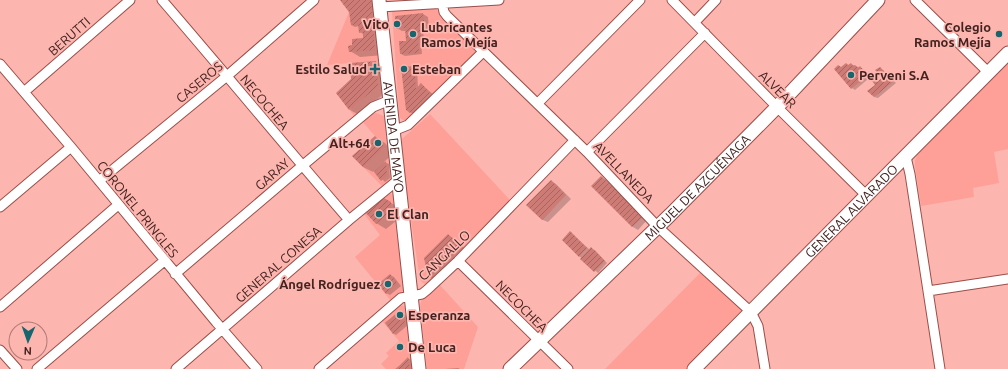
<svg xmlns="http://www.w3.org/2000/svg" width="1008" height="369" font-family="Ubuntu,sans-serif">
<defs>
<pattern id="building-hatch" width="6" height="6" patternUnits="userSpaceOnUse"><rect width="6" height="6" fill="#ce7b75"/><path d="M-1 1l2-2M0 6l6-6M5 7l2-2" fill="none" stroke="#a9645f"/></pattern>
</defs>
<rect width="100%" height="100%" fill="#fcb5af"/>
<!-- built -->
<path fill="#fea098" d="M 340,0 L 374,0 L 383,91 L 380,96 L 355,117 L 336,93 L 351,79 L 350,63 L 327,65 L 349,12 Z
M 434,7 L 476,50 L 476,56 L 410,119 L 405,121 L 400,118 L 399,112 L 392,12 L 395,8 Z
M 1008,62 L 1008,149 L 994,152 L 999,183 L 973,188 L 974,197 L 921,206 L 915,166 L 915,161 L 917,155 Z
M 376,113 L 384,116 L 386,121 L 392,178 L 383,187 L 352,156 L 375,136 L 362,121 L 372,114 Z
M 430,114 L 511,201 L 426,284 L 423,283 L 420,280 L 400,147 L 402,139 Z
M 390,194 L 394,195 L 404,290 L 391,301 L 355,257 L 380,235 L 364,214 L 386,195 Z
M 702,271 L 741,308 L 741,312 L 740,317 L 688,369 L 605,369 Z
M 440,285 L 478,327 L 464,369 L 427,369 L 420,307 L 421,301 Z
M 401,305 L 406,307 L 413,369 L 386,369 L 381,364 L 389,356 L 386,353 L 399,341 L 382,321 Z"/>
<!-- shadow -->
<path fill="#0003" d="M 341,0 L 375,0 L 384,55 L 360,57 L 350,51 L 365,39 L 364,35 L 360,32 L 359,26 L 355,27 L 351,25 L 350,11 Z
M 423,14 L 428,17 L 429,29 L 423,29 L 424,41 L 421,41 L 422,54 L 405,56 L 401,54 L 407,42 L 406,31 L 402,31 L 397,28 Z
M 376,62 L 385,67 L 387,92 L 359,115 L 350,110 Z
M 851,64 L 863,69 L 867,73 L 864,75 L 868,79 L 855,90 L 852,88 L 841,68 Z
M 414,67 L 417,68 L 418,88 L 421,84 L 435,96 L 415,115 L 410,112 Z
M 880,68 L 896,83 L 878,98 L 874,97 L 877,86 L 876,79 L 879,81 L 883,78 Z
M 375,137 L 385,143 L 394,153 L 384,162 L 389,164 L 390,178 L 385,182 L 374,171 L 373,172 L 363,167 Z
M 601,177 L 606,180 L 647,220 L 638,230 L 633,227 L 592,186 Z
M 551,181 L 556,184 L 571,199 L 548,222 L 543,220 L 527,205 Z
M 384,199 L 400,208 L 401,217 L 386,229 L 376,223 Z
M 570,232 L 590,250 L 591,249 L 595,250 L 607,263 L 598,273 L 579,256 Z
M 448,235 L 453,238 L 464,248 L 433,279 L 429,277 L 425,258 Z
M 390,275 L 394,277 L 401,286 L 390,295 L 386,293 Z
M 399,312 L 407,316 L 408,325 L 396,335 L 393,333 Z
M 408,358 L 411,360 L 412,369 L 396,369 Z
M 458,368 L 460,369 L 445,369 Z"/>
<!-- building -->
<path fill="url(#building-hatch)" d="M 340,0 L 371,0 L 375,50 L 349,52 L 348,46 L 352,45 L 352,39 L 363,38 L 363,32 L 359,33 L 358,25 L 351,25 L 349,12 Z
M 423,13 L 425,26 L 420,27 L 421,40 L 418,40 L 419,53 L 400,54 L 399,41 L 406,41 L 405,28 L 396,29 L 395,16 Z
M 376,61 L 378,86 L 349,110 L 336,93 L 351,79 L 350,63 Z
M 846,63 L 848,65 L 851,63 L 853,66 L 855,65 L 858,68 L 860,66 L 864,71 L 862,72 L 866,77 L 851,89 L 834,69 L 838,65 L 841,67 Z
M 414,66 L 416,89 L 421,83 L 430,93 L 410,113 L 406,110 L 401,67 Z
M 880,67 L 894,81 L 874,97 L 867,91 L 875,85 L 872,81 L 876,78 L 878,81 L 882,78 L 875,70 Z
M 375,136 L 385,147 L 363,167 L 352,156 Z
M 386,161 L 387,176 L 381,181 L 374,172 Z
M 601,176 L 643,217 L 632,227 L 591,186 Z
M 551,180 L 566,195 L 542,220 L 526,205 Z
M 384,198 L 391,202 L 391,211 L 376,224 L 366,213 Z
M 570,231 L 587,248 L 579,257 L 562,240 Z
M 448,234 L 459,245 L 428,277 L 424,258 Z
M 591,247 L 605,261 L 594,272 L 580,259 Z
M 390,274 L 398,284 L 386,294 L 378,284 Z
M 399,311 L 404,313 L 405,324 L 393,334 L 385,323 Z
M 408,357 L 410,369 L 395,369 L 399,366 Z"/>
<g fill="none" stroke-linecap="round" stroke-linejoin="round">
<!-- street casing -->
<g stroke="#9b4e49" stroke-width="11">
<path id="street" d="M 162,0 C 225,73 286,147 349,220
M 672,0 L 777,107 L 867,196
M 915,0 L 989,73
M 442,3 L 444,12 L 447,16 L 587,152 L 658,227 L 751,312 L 758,326 L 765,369
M 380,7 L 499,0
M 695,22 L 716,0
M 0,64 L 71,147 L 216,322 L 257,369
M 24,92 L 130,0
M 538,103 L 640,0
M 393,131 L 408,125 L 483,52
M 587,152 L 705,33
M 906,157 L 910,174 L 940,369
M 99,181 L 227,76 L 314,0
M 0,207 L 71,147
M 458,261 L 568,369
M 175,274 L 302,166 L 373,107 L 390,100
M 928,291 L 1008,279
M 0,307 L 118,205
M 0,350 L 17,369
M 37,369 L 164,261
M 176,369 L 349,220 L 398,180
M 319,369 L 401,298 L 422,294 L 427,290 L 458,261 L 575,140"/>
</g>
<!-- secondary casing -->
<g stroke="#9b4e49" stroke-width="15">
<g id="secondary">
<path id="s1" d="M 379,0 L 419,369"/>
<path id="s2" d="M 510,369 L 670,215 L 777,107 L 878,0"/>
<path id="s3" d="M 694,369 L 1008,53"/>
</g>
</g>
<!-- street -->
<use href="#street" stroke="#fff" stroke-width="9"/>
<!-- secondary -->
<use href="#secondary" stroke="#fff" stroke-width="13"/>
</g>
<!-- markers -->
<g fill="#17656d" stroke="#fcb5af" stroke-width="1.5">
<circle cx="397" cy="24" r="4"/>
<circle cx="413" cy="34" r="4"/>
<circle cx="999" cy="34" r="4"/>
<path d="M373 63h4v4h4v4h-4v4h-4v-4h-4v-4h4z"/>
<circle cx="404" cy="69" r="4"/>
<circle cx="851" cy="75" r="4"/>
<circle cx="378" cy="143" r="4"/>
<circle cx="379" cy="214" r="4"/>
<circle cx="388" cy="284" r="4"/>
<circle cx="400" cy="315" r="4"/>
<circle cx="400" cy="347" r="4"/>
</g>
<g text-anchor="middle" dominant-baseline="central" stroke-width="3.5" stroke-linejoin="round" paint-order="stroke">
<!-- poi labels -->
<g font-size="13" font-weight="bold" fill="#43221f" stroke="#fcb5af" text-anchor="start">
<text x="389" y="24" text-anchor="end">Vito</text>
<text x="421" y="27">Lubricantes<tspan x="421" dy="15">Ramos Mejía</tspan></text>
<text x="991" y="27" text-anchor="end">Colegio<tspan x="991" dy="15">Ramos Mejía</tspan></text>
<text x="367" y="69" text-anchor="end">Estilo Salud</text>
<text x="412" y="69">Esteban</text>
<text x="859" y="75">Perveni S.A</text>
<text x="370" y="143" text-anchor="end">Alt+64</text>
<text x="387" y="214">El Clan</text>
<text x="380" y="284" text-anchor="end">Ángel Rodríguez</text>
<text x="408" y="315">Esperanza</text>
<text x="408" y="347">De Luca</text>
</g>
<!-- street labels -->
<g font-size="13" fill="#43221f" stroke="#fcb5af">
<text transform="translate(69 36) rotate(-41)">BERUTTI</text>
<text transform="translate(199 82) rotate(-40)">CASEROS</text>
<text transform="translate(778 89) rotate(45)">ALVEAR</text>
<text transform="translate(265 102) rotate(50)">NECOCHEA</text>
<text stroke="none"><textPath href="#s1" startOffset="138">AVENIDA DE MAYO</textPath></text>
<text transform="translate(624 172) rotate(46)">AVELLANEDA</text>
<text transform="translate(272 174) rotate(-41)">GARAY</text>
<text stroke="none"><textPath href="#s2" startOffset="261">MIGUEL DE AZCUÉNAGA</textPath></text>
<text transform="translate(138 209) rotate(51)">CORONEL PRINGLES</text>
<text stroke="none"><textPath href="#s3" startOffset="223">GENERAL ALVARADO</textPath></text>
<text transform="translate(444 255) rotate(-44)">CANGALLO</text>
<text transform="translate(278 264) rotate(-41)">GENERAL CONESA</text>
<text transform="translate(522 306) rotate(45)">NECOCHEA</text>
</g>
</g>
<!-- north arrow -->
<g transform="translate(28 341) rotate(182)"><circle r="19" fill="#fcb5af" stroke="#b27a75"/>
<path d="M0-3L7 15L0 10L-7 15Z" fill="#17656d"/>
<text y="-6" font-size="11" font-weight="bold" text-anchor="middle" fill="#43221f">N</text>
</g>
</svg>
